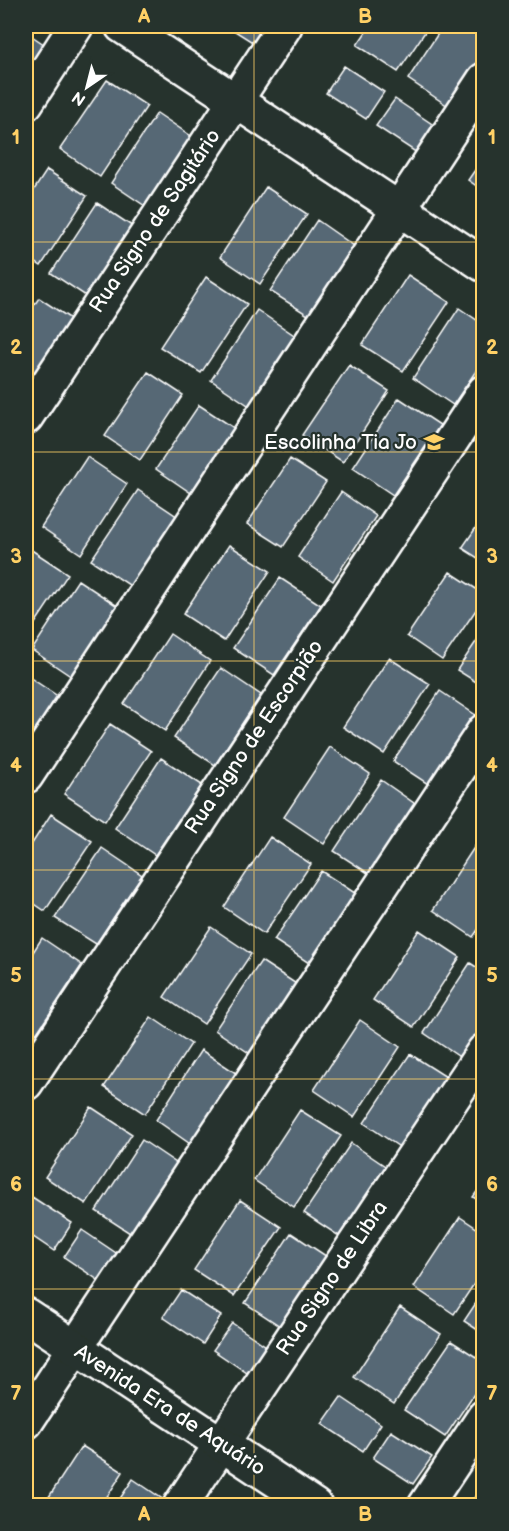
<svg xmlns="http://www.w3.org/2000/svg" width="509" height="1531" font-family="'Balsamiq Sans',sans-serif">
<rect width="100%" height="100%" fill="#26332d"/>
<filter id="ink" filterUnits="userSpaceOnUse"><feTurbulence type="fractalNoise" baseFrequency=".0167" numOctaves="2"/><feDisplacementMap in="SourceGraphic" scale="12" xChannelSelector="R" yChannelSelector="G"/><feConvolveMatrix kernelMatrix="1 2 1 2 8 2 1 2 1" color-interpolation-filters="sRGB"/></filter>
<g filter="url(#ink)">
<!-- building -->
<path fill="#566874" stroke="#fff" stroke-width="1.5" d="M 227,26 L 270,26 L 257,45 Z
M 370,26 L 429,26 L 398,72 L 357,45 Z
M 443,26 L 480,26 L 484,28 L 484,52 L 448,106 L 408,79 Z
M 26,32 L 48,47 L 26,82 Z
M 344,66 L 384,92 L 366,119 L 326,93 Z
M 107,80 L 147,106 L 100,177 L 60,149 Z
M 395,99 L 435,126 L 417,153 L 376,126 Z
M 157,113 L 197,140 L 151,210 L 111,183 Z
M 484,157 L 484,191 L 468,180 Z
M 47,170 L 87,196 L 41,266 L 26,256 L 26,202 Z
M 266,187 L 307,214 L 260,284 L 220,257 Z
M 97,203 L 138,230 L 92,300 L 51,273 Z
M 317,220 L 357,248 L 311,317 L 270,291 Z
M 408,275 L 449,302 L 403,371 L 362,345 Z
M 206,277 L 247,304 L 201,373 L 160,347 Z
M 39,298 L 74,321 L 31,386 L 26,382 L 26,317 Z
M 459,308 L 484,325 L 484,359 L 453,405 L 413,378 Z
M 257,310 L 297,337 L 251,407 L 211,380 Z
M 349,365 L 389,391 L 343,462 L 302,435 Z
M 148,372 L 183,395 L 140,460 L 105,436 Z
M 399,398 L 440,425 L 393,495 L 353,468 Z
M 199,405 L 234,428 L 191,493 L 156,469 Z
M 87,457 L 127,484 L 81,554 L 41,527 Z
M 290,459 L 326,482 L 283,547 L 247,524 Z
M 138,490 L 178,517 L 132,587 L 91,560 Z
M 341,492 L 376,516 L 333,581 L 298,557 Z
M 484,516 L 484,562 L 462,548 Z
M 229,545 L 270,571 L 224,641 L 183,614 Z
M 27,547 L 68,574 L 26,637 L 26,550 Z
M 450,572 L 484,594 L 484,598 L 442,660 L 407,636 Z
M 280,578 L 321,605 L 274,675 L 233,648 Z
M 78,580 L 119,607 L 72,677 L 32,650 Z
M 484,630 L 484,687 L 457,670 Z
M 170,634 L 210,661 L 165,731 L 124,704 Z
M 389,658 L 430,684 L 384,754 L 343,727 Z
M 221,668 L 261,695 L 215,765 L 174,738 Z
M 26,675 L 59,697 L 26,748 Z
M 440,691 L 480,718 L 434,788 L 393,761 Z
M 110,724 L 151,751 L 105,821 L 64,794 Z
M 330,747 L 370,774 L 324,844 L 284,817 Z
M 161,758 L 202,785 L 155,855 L 115,828 Z
M 381,780 L 421,808 L 374,877 L 334,851 Z
M 51,814 L 92,841 L 45,911 L 26,898 L 26,853 Z
M 270,837 L 311,864 L 264,934 L 224,907 Z
M 479,840 L 484,843 L 484,921 L 473,937 L 433,910 Z
M 102,848 L 142,875 L 96,944 L 55,918 Z
M 321,871 L 361,897 L 315,967 L 274,940 Z
M 211,927 L 251,954 L 204,1024 L 164,997 Z
M 419,930 L 460,957 L 414,1027 L 373,1000 Z
M 42,938 L 82,965 L 36,1034 L 26,1027 L 26,963 Z
M 261,961 L 301,987 L 255,1057 L 215,1030 Z
M 470,963 L 484,972 L 484,1031 L 464,1060 L 424,1033 Z
M 151,1017 L 191,1044 L 145,1114 L 104,1087 Z
M 360,1020 L 400,1047 L 354,1117 L 314,1090 Z
M 201,1050 L 242,1077 L 196,1148 L 156,1120 Z
M 410,1054 L 451,1080 L 404,1150 L 364,1123 Z
M 91,1107 L 132,1134 L 86,1204 L 45,1177 Z
M 300,1110 L 341,1136 L 294,1207 L 254,1180 Z
M 142,1140 L 182,1167 L 136,1237 L 96,1211 Z
M 351,1143 L 391,1170 L 345,1240 L 304,1213 Z
M 484,1182 L 484,1204 L 473,1197 Z
M 32,1197 L 72,1223 L 54,1251 L 26,1232 L 26,1206 Z
M 240,1200 L 281,1227 L 234,1296 L 194,1270 Z
M 460,1217 L 484,1233 L 484,1269 L 454,1314 L 414,1287 Z
M 82,1230 L 122,1257 L 104,1284 L 64,1257 Z
M 291,1233 L 332,1260 L 286,1330 L 245,1303 Z
M 181,1290 L 221,1316 L 203,1344 L 163,1317 Z
M 484,1291 L 484,1334 L 464,1321 Z
M 400,1307 L 441,1334 L 394,1404 L 354,1377 Z
M 232,1323 L 272,1350 L 253,1377 L 213,1350 Z
M 451,1341 L 484,1362 L 484,1379 L 445,1437 L 404,1410 Z
M 341,1397 L 381,1424 L 363,1451 L 322,1424 Z
M 391,1431 L 432,1457 L 413,1484 L 373,1458 Z
M 82,1446 L 123,1472 L 101,1506 L 43,1506 Z
M 133,1479 L 173,1506 L 115,1506 Z
M 483,1484 L 484,1506 L 469,1506 Z"/>
<g fill="none" stroke-linecap="round" stroke-linejoin="round">
<!-- minor casing -->
<g stroke="#fff" stroke-width="38">
<path id="minor" d="M 122,26 L 484,265
M 26,103 L 76,26
M 26,417 L 285,26
M 26,776 L 484,80
M 26,1083 L 484,392
M 26,1422 L 484,731
M 180,1506 L 484,1051
M 425,1506 L 484,1417"/>
</g>
<!-- tertiary casing -->
<g stroke="#fff" stroke-width="38">
<path id="tertiary" d="M 26,1315 L 315,1506"/>
</g>
<!-- minor -->
<use href="#minor" stroke="#26332d" stroke-width="33"/>
<!-- tertiary -->
<use href="#tertiary" stroke="#26332d" stroke-width="33"/>
</g>
</g>
<!-- grid -->
<path fill="none" stroke="#ffd166" stroke-width="1.5" stroke-opacity="0.55" d="M 254,26 L 254,1506M 26,242 L 484,242M 26,452 L 484,452M 26,661 L 484,661M 26,870 L 484,870M 26,1079 L 484,1079M 26,1289 L 484,1289"/>
<!-- icons -->
<defs>
<g id="school-bare" transform="scale(1.62)"><path d="M0-5L7-2L0 1L-7-2ZM-4 1L0 2.5L4 1V4Q0 6-4 4Z" fill="#ffd166" stroke="#26332d" stroke-width="2.5" paint-order="stroke"/></g>
</defs>
<g fill-rule="evenodd">
<use href="#school-bare" x="434" y="442"/>
</g>
<g text-anchor="middle" dominant-baseline="central" stroke-width="4.5" stroke-linejoin="round" paint-order="stroke">
<!-- street labels -->
<g font-size="21" fill="#fff" stroke="#26332d">
<text transform="translate(155 221) rotate(-56)">Rua Signo de Sagitário</text>
<text transform="translate(254 737) rotate(-56)">Rua Signo de Escorpião</text>
<text transform="translate(332 1278) rotate(-56)">Rua Signo de Libra</text>
<text transform="translate(170 1410) rotate(33)">Avenida Era de Aquário</text>
</g>
<!-- poi labels -->
<g font-size="21" fill="#fff" stroke="#26332d" text-anchor="end">
<text x="417" y="442">Escolinha Tia Jo</text>
</g>
</g>
<!-- margin -->
<rect width="509" height="1531" fill="none" stroke="#26332d" stroke-width="66"/>
<!-- north arrow -->
<g transform="translate(87 87) rotate(215)" stroke="#26332d" stroke-width="4.5" paint-order="stroke">
<path d="M0-4.5L10 22L0 15L-10 22Z" fill="#ffffff"/>
<text y="-9" font-size="16" font-weight="bold" text-anchor="middle" fill="#ffffff">N</text>
</g>
<rect x="33" y="33" width="443" height="1465" fill="none" stroke="#ffd166" stroke-width="2"/>
<g font-size="20" text-anchor="middle" font-weight="bold" fill="#ffd166">
<text x="144" y="23">A</text>
<text x="365" y="23">B</text>
<text x="16" y="144">1</text>
<text x="492" y="144">1</text>
<text x="16" y="354">2</text>
<text x="492" y="354">2</text>
<text x="16" y="563">3</text>
<text x="492" y="563">3</text>
<text x="16" y="772">4</text>
<text x="492" y="772">4</text>
<text x="16" y="982">5</text>
<text x="492" y="982">5</text>
<text x="16" y="1191">6</text>
<text x="492" y="1191">6</text>
<text x="16" y="1400">7</text>
<text x="492" y="1400">7</text>
<text x="144" y="1521">A</text>
<text x="365" y="1521">B</text>
</g>
</svg>
